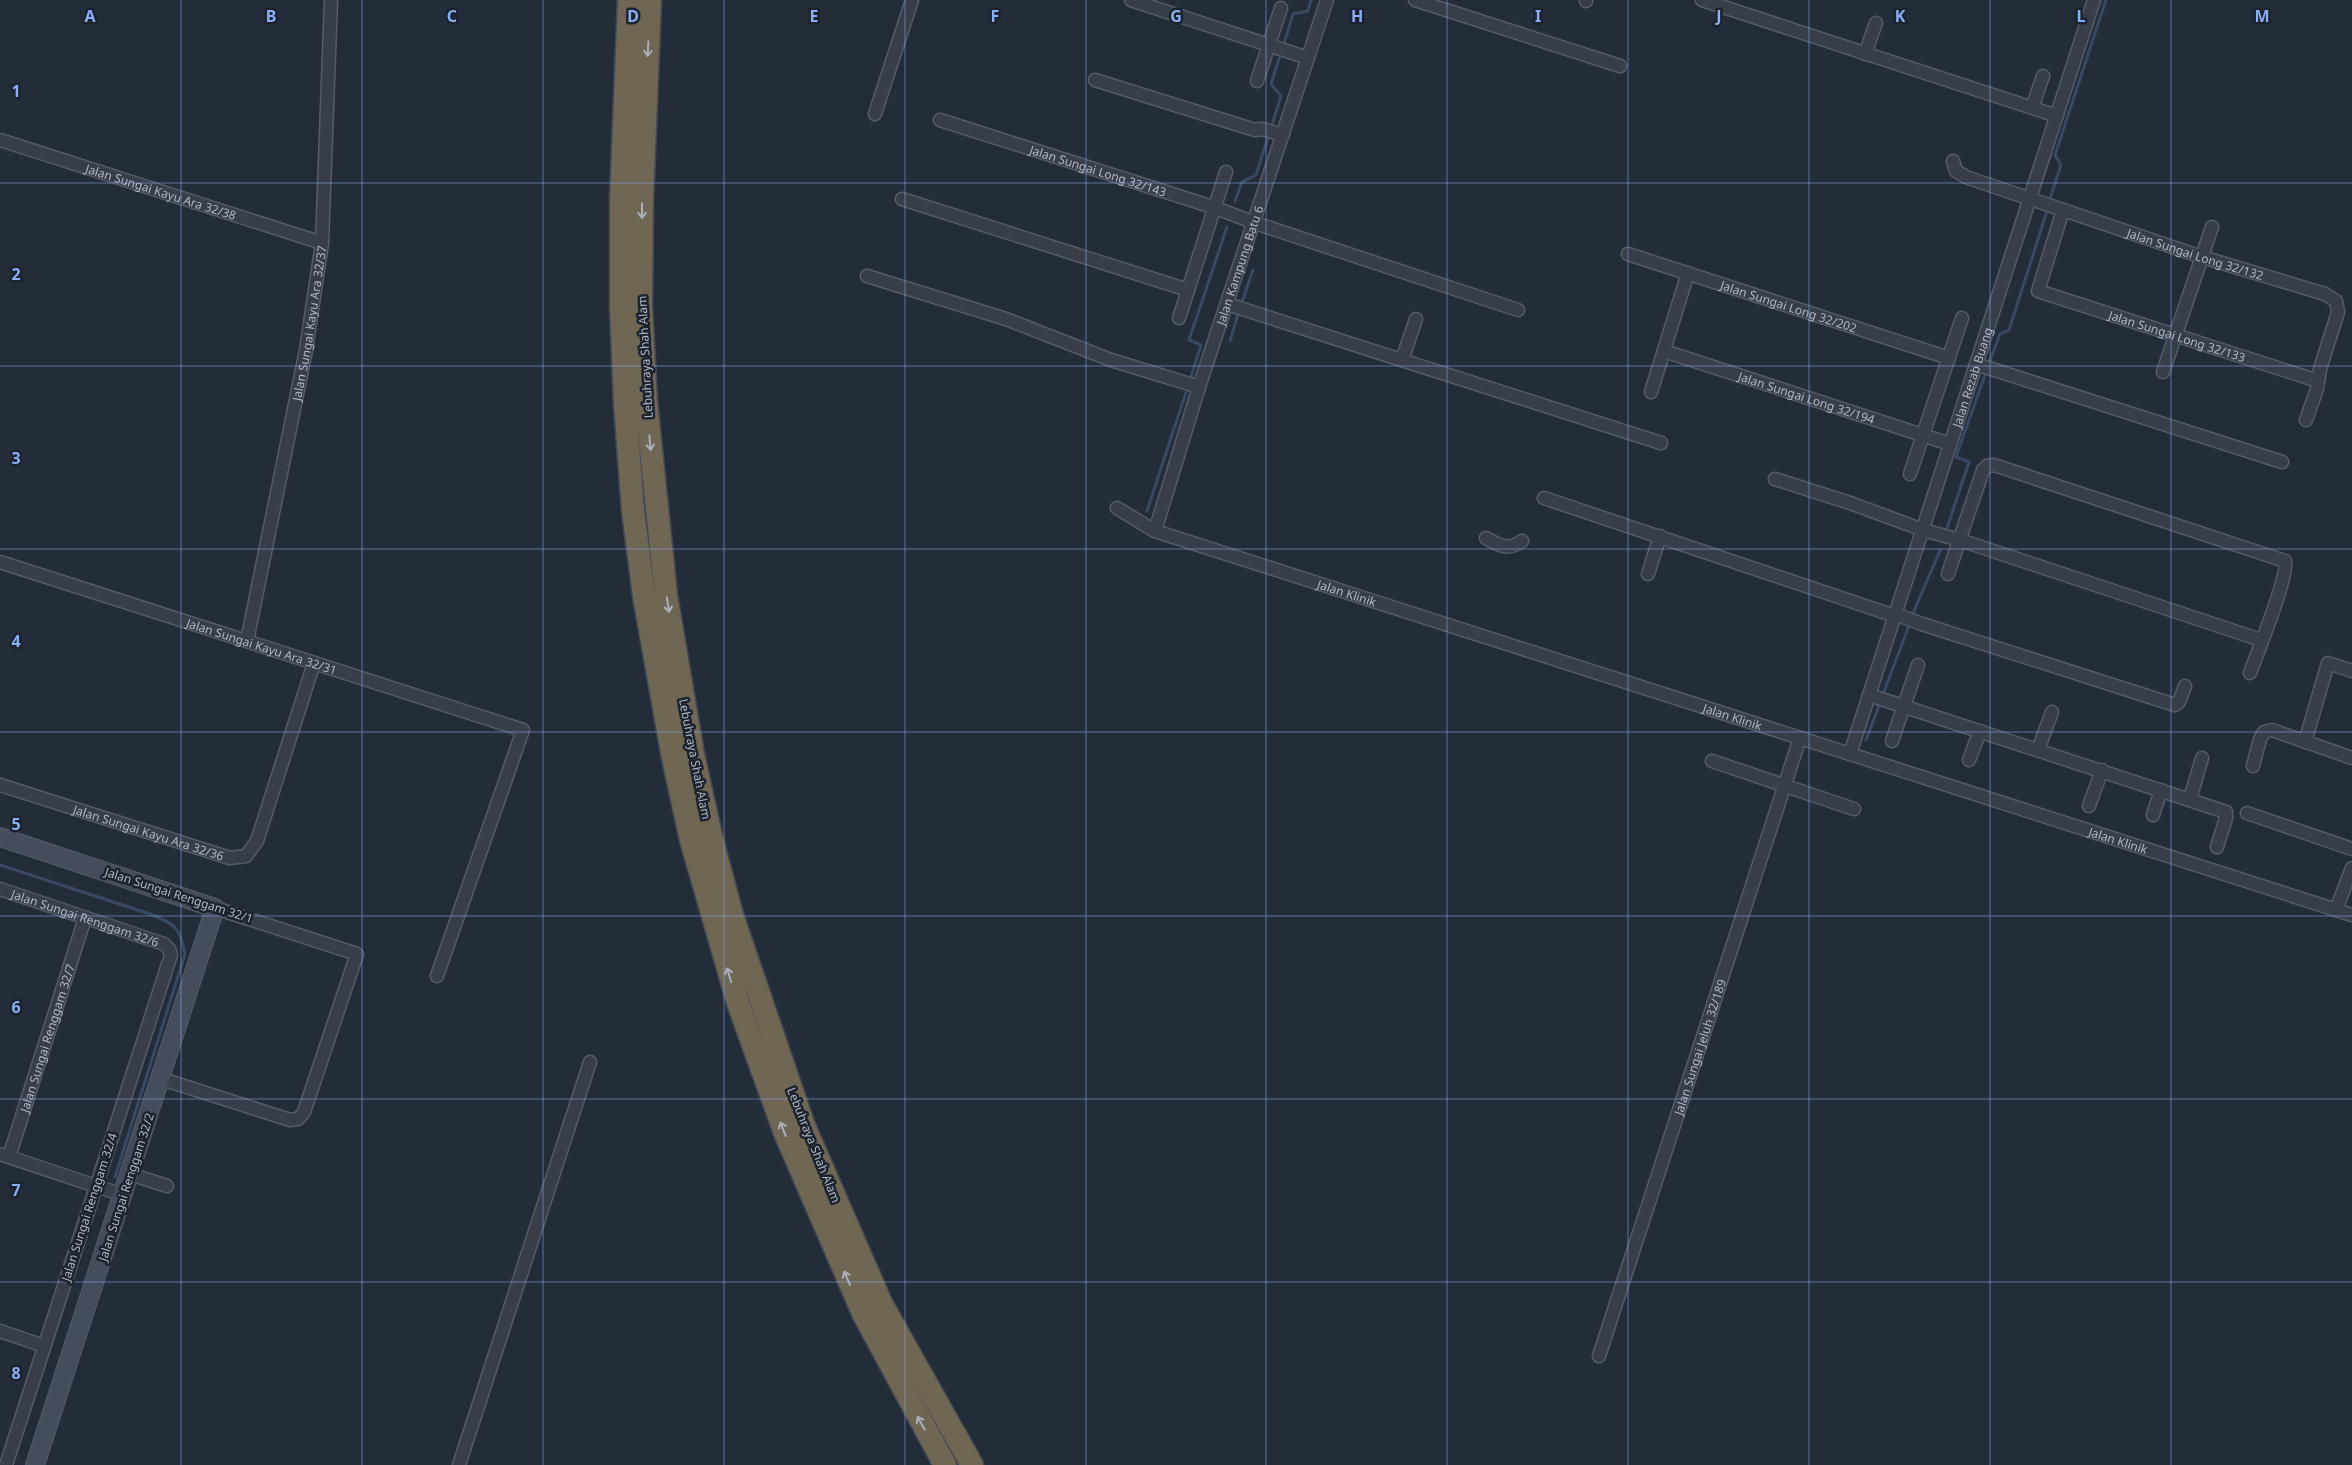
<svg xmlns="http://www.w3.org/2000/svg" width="2352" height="1465" font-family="'Noto Sans',sans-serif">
<rect width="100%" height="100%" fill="#232c39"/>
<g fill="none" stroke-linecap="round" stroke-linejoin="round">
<!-- stream -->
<path stroke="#394962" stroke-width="3" d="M 1283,47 L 1293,14 L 1308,11 L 1311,0
M 1271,128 L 1281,96 L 1271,84 L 1281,53
M 1235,201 L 1242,182 L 1256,175 L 1269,134
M 2049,202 L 2061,165 L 2055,155 L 2106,0
M 1241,305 L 1253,270
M 1230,341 L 1239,311
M 1988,366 L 2000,334 L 2009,330 L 2048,208
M 1190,380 L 1201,345 L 1189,340 L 1227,227
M 1147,511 L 1188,386
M 1947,528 L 1969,462 L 1956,457 L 1986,372
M 1912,617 C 1920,594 1931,574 1940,550
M 1882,697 L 1910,623
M 1866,740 L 1880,703
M 0,865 L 150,914 C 175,924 180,927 185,954 L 115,1177"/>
<!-- street casing -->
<g stroke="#555c68" stroke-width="15">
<g id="street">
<path d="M 1131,0 L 1308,58"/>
<path d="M 1415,0 L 1620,66"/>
<path d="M 1702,0 L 2057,116"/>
<path d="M 1586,1 L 1586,0"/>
<path d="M 1865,54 L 1876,23"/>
<path d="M 1095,80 L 1255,130 L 1262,129 L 1283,135"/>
<path d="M 1257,81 L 1281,8"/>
<path d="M 2032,108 L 2043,76"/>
<path d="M 875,114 L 912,0"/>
<path id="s1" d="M 940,120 L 1216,208 L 1255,223 L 1518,310"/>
<path id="s2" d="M 0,140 L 322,243"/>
<path id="s3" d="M 1953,161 L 1956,171 L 1966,177 L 2202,257 L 2325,294 L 2336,301 L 2338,312 L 2320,369 L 2317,389 L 2306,420"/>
<path d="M 902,199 L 1188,290"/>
<path id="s4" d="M 2063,210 L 2038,291 L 2318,381"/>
<path id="s5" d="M 1628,254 L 1949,358"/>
<path d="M 867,276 L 1006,319 L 1111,360 L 1199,387"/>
<path d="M 1227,304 L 1661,443"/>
<path d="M 1179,318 L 1226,172"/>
<path id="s6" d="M 1664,351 L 1950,444"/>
<path d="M 1402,360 L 1416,319"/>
<path d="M 1976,364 L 2282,462"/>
<path d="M 2163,372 L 2212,227"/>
<path d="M 1651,392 L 1688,273"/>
<path d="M 1910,474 L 1962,318"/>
<path d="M 1775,479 L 1853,504 L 1923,530 L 1960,540 L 2261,640"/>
<path d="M 1544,498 L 1895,616"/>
<path id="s7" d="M 1117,508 L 1155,531 L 2352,915"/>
<path id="s8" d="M 1155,531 L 1199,387 L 1327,0"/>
<path d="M 1486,538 C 1500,546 1508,551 1522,541"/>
<path id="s9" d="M 0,562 L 523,730 L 437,976"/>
<path d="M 1648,574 L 1660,536"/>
<path d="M 1948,574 L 1983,470 L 1987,466 L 1994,465 L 2285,561 C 2289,575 2257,654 2250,673"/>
<path d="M 1895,614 L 1922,624 L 2175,705 L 2179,702 L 2185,686"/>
<path id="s10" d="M 247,641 L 306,350 L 322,243 L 331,0"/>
<path d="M 1869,695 L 2226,812 L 2226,818 L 2217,847"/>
<path d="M 1892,741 L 1918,665"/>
<path d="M 2305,742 L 2328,663 L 2352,671"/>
<path d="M 2038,750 L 2052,712"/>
<path id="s11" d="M 1850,754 L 2094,0"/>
<path d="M 1969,760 L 1980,731"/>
<path d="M 1712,761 L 1854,809"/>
<path d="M 2253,766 L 2260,739 L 2264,732 L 2272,730 L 2352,758"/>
<path id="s12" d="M 0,785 L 230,858 L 246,856 L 257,841 L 314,663"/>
<path d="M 2190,799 L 2202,758"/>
<path d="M 2089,806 L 2102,770"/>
<path d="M 2247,813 L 2352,849"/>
<path d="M 2153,815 L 2161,790"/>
<path id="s13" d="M 0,889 L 164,944 L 169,949 L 171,955 L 6,1465"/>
<path d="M 2336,910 L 2352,868"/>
<path d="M 162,1079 L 290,1120 L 298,1119 L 304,1112 L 357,954 L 215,908"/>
<path d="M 0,1154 L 123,1195"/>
<path id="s14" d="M 9,1157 L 85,918"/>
<path d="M 130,1174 L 167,1186"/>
<path d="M 0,1331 L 44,1346"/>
<path id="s15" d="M 1599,1356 L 1800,738"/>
<path d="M 459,1465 L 590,1062"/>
</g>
</g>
<!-- secondary casing -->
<g stroke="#555c68" stroke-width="20">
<path id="secondary" d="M 0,837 L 215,908 L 35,1465"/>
</g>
<!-- highway casing -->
<g stroke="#424954" stroke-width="25">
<path id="highway" d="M 629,0 L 621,200 L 621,308 L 625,404 L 633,511 L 644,596 L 673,758 L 691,840 L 738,1003 L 785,1133 L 863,1313 L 945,1465
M 650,0 L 642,200 L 641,307 L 646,401 L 666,595 L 693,754 L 711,836 L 732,915 L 804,1126 L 881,1303 L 972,1465"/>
</g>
<!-- street -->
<use href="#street" stroke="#373e4a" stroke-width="12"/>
<!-- secondary -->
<use href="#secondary" stroke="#454d5d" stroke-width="18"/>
<!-- highway -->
<use href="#highway" stroke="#6f6654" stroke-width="22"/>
</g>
<!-- one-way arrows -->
<defs><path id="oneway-shaft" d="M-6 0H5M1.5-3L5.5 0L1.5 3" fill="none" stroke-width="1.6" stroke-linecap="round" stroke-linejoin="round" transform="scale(1.25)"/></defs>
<g stroke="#abb1bb">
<use href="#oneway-shaft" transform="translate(648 49) rotate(93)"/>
<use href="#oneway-shaft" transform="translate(642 211) rotate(90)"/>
<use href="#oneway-shaft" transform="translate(650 443) rotate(85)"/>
<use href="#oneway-shaft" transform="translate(668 605) rotate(81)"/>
<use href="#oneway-shaft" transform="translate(729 975) rotate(-107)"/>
<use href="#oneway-shaft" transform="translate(783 1129) rotate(-111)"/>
<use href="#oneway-shaft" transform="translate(847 1278) rotate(-113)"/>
<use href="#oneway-shaft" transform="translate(921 1423) rotate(-119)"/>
</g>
<!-- grid -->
<path fill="none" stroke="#8aaef3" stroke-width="1" stroke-opacity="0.55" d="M 181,0 L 181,1465M 362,0 L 362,1465M 543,0 L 543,1465M 724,0 L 724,1465M 905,0 L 905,1465M 1086,0 L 1086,1465M 1266,0 L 1266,1465M 1447,0 L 1447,1465M 1628,0 L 1628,1465M 1809,0 L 1809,1465M 1990,0 L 1990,1465M 2171,0 L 2171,1465M 0,183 L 2352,183M 0,366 L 2352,366M 0,549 L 2352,549M 0,732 L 2352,732M 0,916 L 2352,916M 0,1099 L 2352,1099M 0,1282 L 2352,1282"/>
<g text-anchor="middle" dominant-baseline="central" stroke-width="5" stroke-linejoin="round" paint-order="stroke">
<!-- street labels -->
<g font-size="12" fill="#b2b9c6" stroke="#1c232e">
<text stroke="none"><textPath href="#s1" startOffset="166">Jalan Sungai Long 32/143</textPath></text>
<text stroke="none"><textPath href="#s2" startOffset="169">Jalan Sungai Kayu Ara 32/38</textPath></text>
<text stroke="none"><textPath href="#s3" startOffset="264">Jalan Sungai Long 32/132</textPath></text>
<text stroke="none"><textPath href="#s8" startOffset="279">Jalan Kampung Batu 6</textPath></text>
<text stroke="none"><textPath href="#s5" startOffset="169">Jalan Sungai Long 32/202</textPath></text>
<text stroke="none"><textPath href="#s10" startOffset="324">Jalan Sungai Kayu Ara 32/37</textPath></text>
<text stroke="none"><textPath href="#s4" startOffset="231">Jalan Sungai Long 32/133</textPath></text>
<text transform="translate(645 357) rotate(-93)">Lebuhraya Shah Alam</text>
<text stroke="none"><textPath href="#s11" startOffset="396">Jalan Rezab Buang</textPath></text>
<text stroke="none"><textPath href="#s6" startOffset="150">Jalan Sungai Long 32/194</textPath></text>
<text stroke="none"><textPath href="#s7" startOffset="246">Jalan Klinik</textPath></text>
<text stroke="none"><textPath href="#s9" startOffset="275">Jalan Sungai Kayu Ara 32/31</textPath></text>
<text stroke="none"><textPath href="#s7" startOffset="651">Jalan Klinik</textPath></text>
<text transform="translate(695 759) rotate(79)">Lebuhraya Shah Alam</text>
<text stroke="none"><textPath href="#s12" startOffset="156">Jalan Sungai Kayu Ara 32/36</textPath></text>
<text stroke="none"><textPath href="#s7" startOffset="1056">Jalan Klinik</textPath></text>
<text transform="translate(179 895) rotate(18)">Jalan Sungai Renggam 32/1</text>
<text stroke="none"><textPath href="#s13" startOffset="90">Jalan Sungai Renggam 32/6</textPath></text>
<text stroke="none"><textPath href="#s14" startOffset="125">Jalan Sungai Renggam 32/7</textPath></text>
<text stroke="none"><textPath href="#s15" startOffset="325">Jalan Sungai Jeluh 32/189</textPath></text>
<text transform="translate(814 1145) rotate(68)">Lebuhraya Shah Alam</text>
<text transform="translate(126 1187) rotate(-72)">Jalan Sungai Renggam 32/2</text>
<text transform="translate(89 1207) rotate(-72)">Jalan Sungai Renggam 32/4</text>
</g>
</g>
<g font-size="16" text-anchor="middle" font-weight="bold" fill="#8aaef3" stroke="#1c232e" stroke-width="5" stroke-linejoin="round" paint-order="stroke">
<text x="90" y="22">A</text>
<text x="271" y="22">B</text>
<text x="452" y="22">C</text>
<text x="633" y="22">D</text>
<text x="814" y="22">E</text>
<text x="995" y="22">F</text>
<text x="1176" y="22">G</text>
<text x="1357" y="22">H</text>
<text x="1538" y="22">I</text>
<text x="1719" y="22">J</text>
<text x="1900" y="22">K</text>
<text x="2081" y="22">L</text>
<text x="2262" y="22">M</text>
<text x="16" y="97">1</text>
<text x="16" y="280">2</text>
<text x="16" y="464">3</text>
<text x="16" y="647">4</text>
<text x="16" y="830">5</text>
<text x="16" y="1013">6</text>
<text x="16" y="1196">7</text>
<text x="16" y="1379">8</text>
</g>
</svg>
